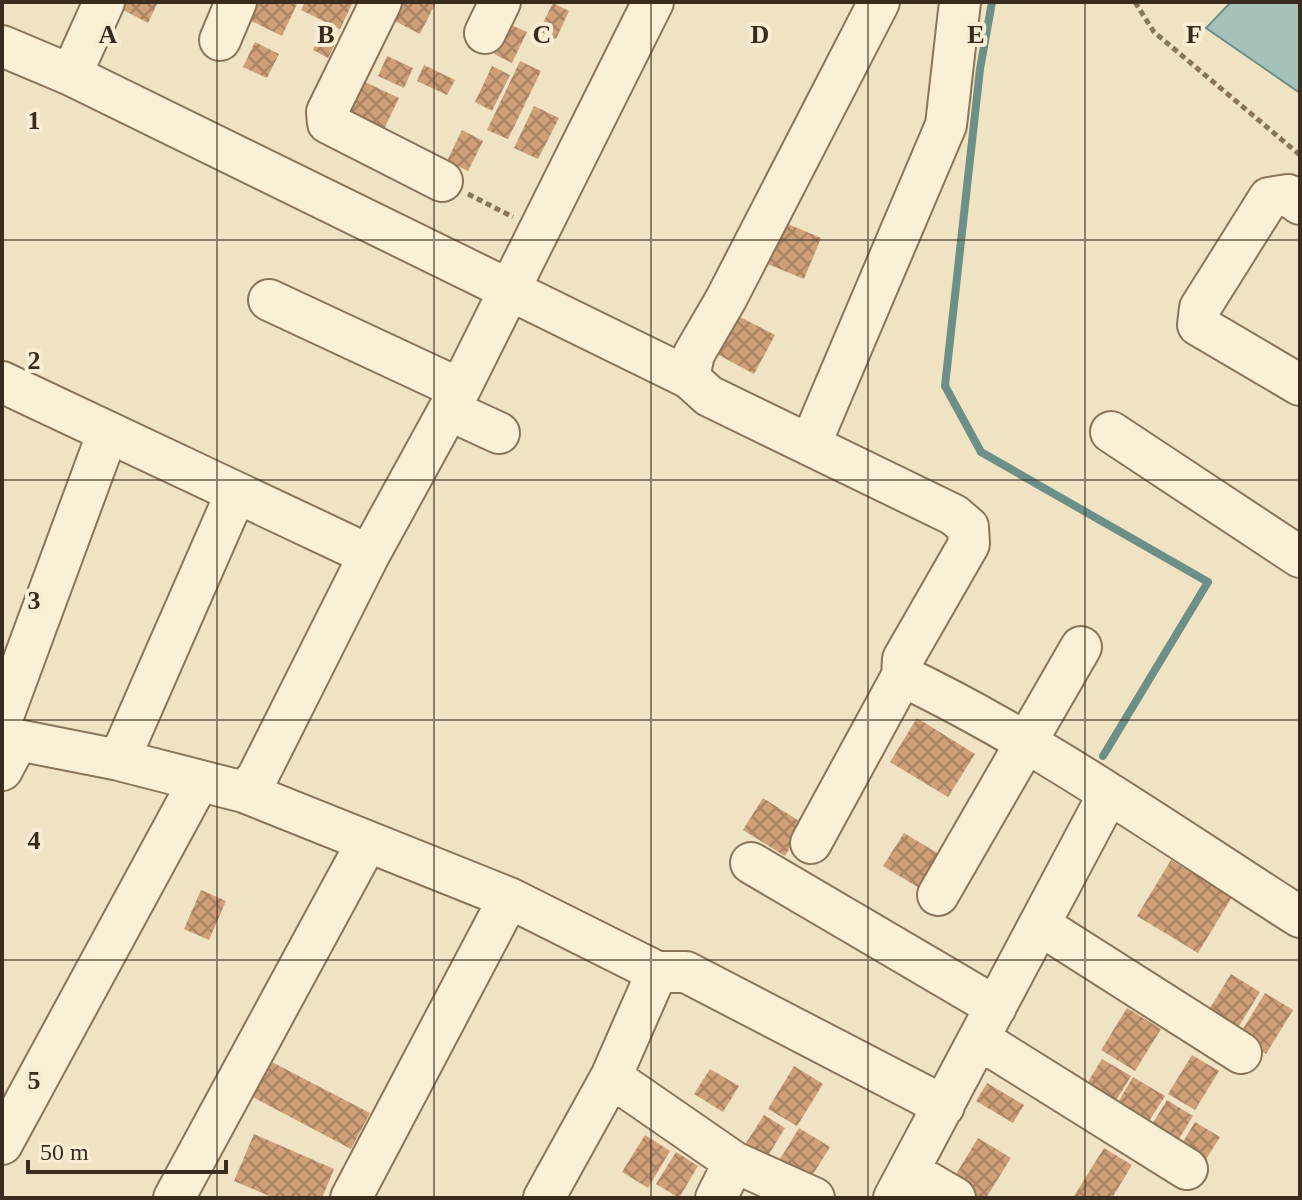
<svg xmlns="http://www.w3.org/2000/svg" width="1302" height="1200" font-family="Georgia,serif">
<defs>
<pattern id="building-cross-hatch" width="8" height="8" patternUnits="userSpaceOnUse" patternTransform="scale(2)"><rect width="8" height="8" fill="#ce9f78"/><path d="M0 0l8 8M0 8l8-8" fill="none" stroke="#a88262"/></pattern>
</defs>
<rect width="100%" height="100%" fill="#efe3c3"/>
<!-- water -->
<path fill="#a5c2ba" stroke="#6c9088" stroke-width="2" d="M 1231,2 L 1300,2 L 1300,93 L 1206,28 Z"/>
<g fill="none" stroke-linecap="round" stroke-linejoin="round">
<!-- stream -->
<path stroke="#6c9088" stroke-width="8" d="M 992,2 L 980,69 L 945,386 L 981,452 L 1208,582 L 1103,756"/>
</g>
<!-- building -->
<path fill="url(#building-cross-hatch)" d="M 108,2 L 158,2 L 148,23 Z
M 245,2 L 298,2 L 282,36 L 239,15 Z
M 305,2 L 353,2 L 340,29 L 301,10 Z
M 394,2 L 435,4 L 420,34 L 387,17 Z
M 553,3 L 569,11 L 556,39 L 539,31 Z
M 509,24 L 527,32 L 512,63 L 494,54 Z
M 322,31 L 337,39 L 328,58 L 313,50 Z
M 255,42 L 279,54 L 267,78 L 243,67 Z
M 387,56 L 413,68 L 404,88 L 378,76 Z
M 520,61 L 541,71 L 508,139 L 487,130 Z
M 424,65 L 455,80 L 447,95 L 417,81 Z
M 492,66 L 510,75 L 492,111 L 475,102 Z
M 365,82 L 399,98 L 384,129 L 350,113 Z
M 534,106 L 559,118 L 538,159 L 514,148 Z
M 462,130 L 483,141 L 468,171 L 447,161 Z
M 776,219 L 821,238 L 804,279 L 758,260 Z
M 734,314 L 775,335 L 754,374 L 713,352 Z
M 917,718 L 975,754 L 948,797 L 890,762 Z
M 763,798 L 804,824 L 785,856 L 743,830 Z
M 904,833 L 944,857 L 924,891 L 883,866 Z
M 1171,860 L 1232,897 L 1198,953 L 1137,916 Z
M 201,890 L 226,901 L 209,940 L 184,929 Z
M 1231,974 L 1260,992 L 1231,1039 L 1202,1021 Z
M 1265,993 L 1293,1010 L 1266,1054 L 1238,1037 Z
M 1127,1008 L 1161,1029 L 1135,1071 L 1101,1050 Z
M 1192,1055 L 1219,1071 L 1195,1110 L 1168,1094 Z
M 1102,1059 L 1131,1076 L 1109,1112 L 1080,1095 Z
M 268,1060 L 370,1113 L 351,1149 L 249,1095 Z
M 794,1066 L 823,1084 L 797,1126 L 768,1109 Z
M 710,1069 L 739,1086 L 723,1112 L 694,1094 Z
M 1133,1077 L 1165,1096 L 1141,1134 L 1110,1116 Z
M 987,1083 L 1024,1105 L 1013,1123 L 976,1101 Z
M 1167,1100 L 1193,1116 L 1171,1152 L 1145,1136 Z
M 764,1115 L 785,1128 L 761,1167 L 739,1154 Z
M 1195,1122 L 1220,1137 L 1198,1172 L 1174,1157 Z
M 799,1128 L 830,1147 L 805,1187 L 774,1169 Z
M 254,1134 L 334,1169 L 322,1198 L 274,1198 L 234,1181 Z
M 645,1135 L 670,1151 L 648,1188 L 622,1172 Z
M 978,1138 L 1011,1158 L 986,1198 L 973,1198 L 950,1184 Z
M 1104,1148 L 1132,1165 L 1112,1198 L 1077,1198 L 1074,1196 Z
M 676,1152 L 698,1166 L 679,1198 L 656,1184 Z"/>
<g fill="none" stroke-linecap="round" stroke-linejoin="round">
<!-- minor casing -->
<g stroke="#8a7559" stroke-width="44">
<path id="minor" d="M 381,2 L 327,112 L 328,123 L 442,181
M 879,2 L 726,299 L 694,354 L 689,378 L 709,396 L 954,515 L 968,527 L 969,544 L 903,659 L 902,676 C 1037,740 1173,836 1300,917
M 485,33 L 500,2
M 220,40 L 236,2
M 2,46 L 71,75 L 689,378
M 71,75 L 104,2
M 1300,204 L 1288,195 L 1269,198 L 1200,308 L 1198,325 L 1300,385
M 269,300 L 460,389
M 2,382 L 369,555
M 449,410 L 499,433
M 1111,432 L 1300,557
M 810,445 L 946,125 L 960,2
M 2,719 L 108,432
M 119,760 L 236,493
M 2,770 L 18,740 L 119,760 L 244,792 L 257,778 L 369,555 L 460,389 L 653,2
M 244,792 L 509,898 L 657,972 L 611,1077 L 734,1162 L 814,1198
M 811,843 L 902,676
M 751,863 L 996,1007
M 938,895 L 1081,647
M 1040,925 L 1241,1053
M 657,972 L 686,972 L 944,1106
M 979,1039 L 1187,1169
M 2,1144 L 199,781
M 909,1171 L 955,1198
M 174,1198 L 366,844
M 351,1198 L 509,898
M 544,1198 L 611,1077
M 716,1198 L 734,1162
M 894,1198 L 1108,795"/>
</g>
<!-- path -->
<path stroke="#8a7559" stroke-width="5" stroke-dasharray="6 4" stroke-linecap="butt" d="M 1135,2 L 1154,32 L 1300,155
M 468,194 L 513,217"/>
<!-- minor -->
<use href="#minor" stroke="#faf0d6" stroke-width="40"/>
</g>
<!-- grid -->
<path fill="none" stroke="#392c1e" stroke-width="2" stroke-opacity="0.55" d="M 217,2 L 217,1198M 434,2 L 434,1198M 651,2 L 651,1198M 868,2 L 868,1198M 1085,2 L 1085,1198M 2,240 L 1300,240M 2,480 L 1300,480M 2,720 L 1300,720M 2,960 L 1300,960"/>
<g font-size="26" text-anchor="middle" font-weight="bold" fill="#392c1e" stroke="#f6edd2" stroke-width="8" stroke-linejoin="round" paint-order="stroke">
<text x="108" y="43">A</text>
<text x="326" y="43">B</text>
<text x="542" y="43">C</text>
<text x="760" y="43">D</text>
<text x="976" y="43">E</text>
<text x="1194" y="43">F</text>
<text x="34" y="129">1</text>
<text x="34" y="369">2</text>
<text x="34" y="609">3</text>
<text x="34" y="849">4</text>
<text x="34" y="1089">5</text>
</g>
<!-- border -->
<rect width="1302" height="1200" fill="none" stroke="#392c1e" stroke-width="8"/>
<!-- scale -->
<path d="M28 1160v12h198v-12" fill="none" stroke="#392c1e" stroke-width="4"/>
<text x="40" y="1160" font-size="24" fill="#392c1e" stroke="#f6edd2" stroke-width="6" paint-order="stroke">50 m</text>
</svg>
